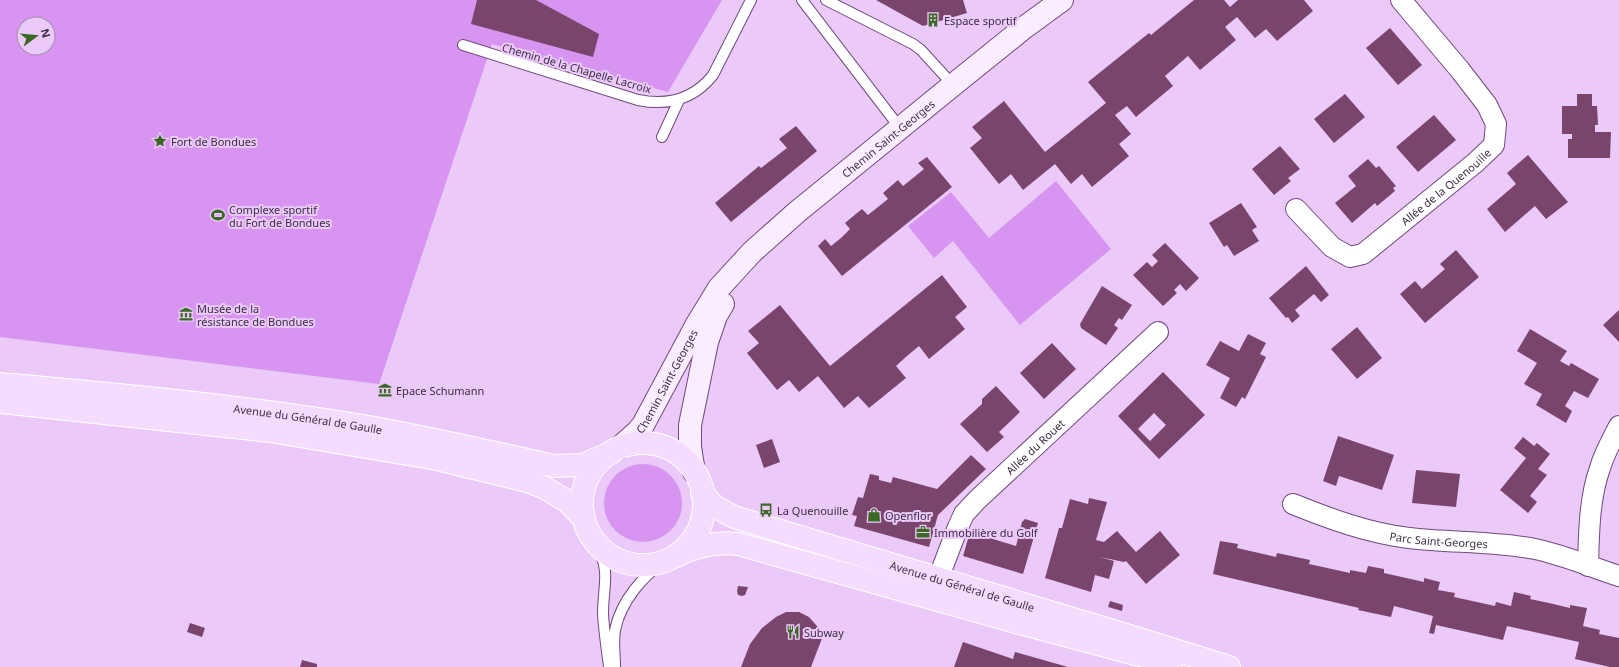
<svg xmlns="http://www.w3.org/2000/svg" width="1619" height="667" font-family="'Noto Sans',sans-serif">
<rect width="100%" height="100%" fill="#ebc9f8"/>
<!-- grass -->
<path fill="#d794f0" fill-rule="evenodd" d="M 0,0 L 722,0 L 668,92 L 492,44 L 379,384 L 0,337 ZM 24,24 L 48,24 L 48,48 L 24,48 Z
M 1056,181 L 1111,249 L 1020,325 L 953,241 L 934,258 L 908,226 L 951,192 L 989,238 Z
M604 503a39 39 0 1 1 78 0a39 39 0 1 1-78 0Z"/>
<!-- building -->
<path fill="#7a456d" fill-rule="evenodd" d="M 477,0 L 536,0 L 599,34 L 593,57 L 471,24 Z
M 876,0 L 963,0 L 967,13 L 923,26 Z
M 1194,0 L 1224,0 L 1230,7 L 1238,0 L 1304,0 L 1313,11 L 1277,41 L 1266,29 L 1255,38 L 1237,17 L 1225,27 L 1236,40 L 1200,70 L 1188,56 L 1165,76 L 1173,86 L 1136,117 L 1127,106 L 1115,115 L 1131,134 L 1119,144 L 1129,156 L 1092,187 L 1082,174 L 1071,184 L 1055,164 L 1023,190 L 1011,174 L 999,184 L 970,148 L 982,138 L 972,127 L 1004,101 L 1045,152 L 1106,103 L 1088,82 L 1149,33 L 1151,35 Z
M 1390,28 L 1422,65 L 1398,85 L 1366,48 Z
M 1345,94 L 1365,117 L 1334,143 L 1314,119 Z
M 1577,94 L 1592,94 L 1592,106 L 1597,106 L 1598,125 L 1595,125 L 1595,132 L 1611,132 L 1610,158 L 1568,158 L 1568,139 L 1572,139 L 1572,134 L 1562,134 L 1562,106 L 1577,106 Z
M 1434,115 L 1456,140 L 1418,172 L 1396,147 Z
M 796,126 L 817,151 L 731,222 L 715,203 L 759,166 L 761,168 L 787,148 L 779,139 Z
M 1280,146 L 1300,169 L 1288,178 L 1291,181 L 1274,195 L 1252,169 Z
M 1528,155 L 1568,202 L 1546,219 L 1535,206 L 1505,232 L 1487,209 L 1516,184 L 1507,173 Z
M 927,157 L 952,187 L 842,276 L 818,246 L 825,239 L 831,246 L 841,238 L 850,229 L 845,223 L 862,209 L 868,215 L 888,199 L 883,193 L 898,180 L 903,186 L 913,178 L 924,169 L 918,163 Z
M 1368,159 L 1376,168 L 1379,166 L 1396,186 L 1393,188 L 1395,191 L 1377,206 L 1375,203 L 1352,223 L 1335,203 L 1356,186 L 1348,176 Z
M 1241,203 L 1257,227 L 1252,230 L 1259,241 L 1234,256 L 1227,245 L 1224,247 L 1209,223 Z
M 1165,243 L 1199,278 L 1186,291 L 1180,284 L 1174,290 L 1177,293 L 1163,306 L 1133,275 L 1147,262 L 1152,267 L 1158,261 L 1152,255 Z
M 1456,250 L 1479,277 L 1425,323 L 1400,294 L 1415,281 L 1422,289 L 1445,269 L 1440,264 Z
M 1306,266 L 1329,295 L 1321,302 L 1314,294 L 1295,310 L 1300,316 L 1292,323 L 1288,317 L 1286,318 L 1269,298 Z
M 942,275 L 967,307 L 955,317 L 965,329 L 929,359 L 919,346 L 907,356 L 896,366 L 906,378 L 869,408 L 858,396 L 844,408 L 818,376 L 799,392 L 789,380 L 777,390 L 747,353 L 759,343 L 748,331 L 780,305 L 830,366 Z
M 1102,286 L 1132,305 L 1122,320 L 1119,318 L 1114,325 L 1118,328 L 1106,345 L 1081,328 L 1080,324 Z
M 1619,310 L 1619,342 L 1603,325 Z
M 1357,327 L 1382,358 L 1357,379 L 1331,349 Z
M 1530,329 L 1567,351 L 1560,361 L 1569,366 L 1571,363 L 1599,379 L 1588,398 L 1574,391 L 1565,406 L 1572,411 L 1566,423 L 1536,405 L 1542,394 L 1524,384 L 1537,363 L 1517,351 Z
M 1248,334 L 1266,343 L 1260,354 L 1266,357 L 1245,399 L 1242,397 L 1236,407 L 1220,398 L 1230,378 L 1206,365 L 1220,341 L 1239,351 Z
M 1052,343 L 1076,369 L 1044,399 L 1020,373 Z
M 1163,372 L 1205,415 L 1159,459 L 1118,416 ZM 1154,413 L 1166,425 L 1150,441 L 1138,429 Z
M 996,386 L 1020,412 L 999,432 L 1004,437 L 987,452 L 960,424 L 982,404 L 982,399 Z
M 1338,436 L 1394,455 L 1382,490 L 1339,476 L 1336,486 L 1323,481 Z
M 1523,437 L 1534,446 L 1537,443 L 1550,454 L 1538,469 L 1547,475 L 1530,496 L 1537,502 L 1528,513 L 1500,490 L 1526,458 L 1514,448 Z
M 772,439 L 780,462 L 764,468 L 756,445 Z
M 971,455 L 986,469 L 938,515 L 929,547 L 854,526 L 857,516 L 852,515 L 858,497 L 863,498 L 870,474 L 879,476 L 879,480 L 891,483 L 893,477 L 937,489 Z
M 1416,470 L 1460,474 L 1456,507 L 1412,503 Z
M 1089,498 L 1107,502 L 1096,540 L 1104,542 L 1117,531 L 1136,552 L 1160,531 L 1180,555 L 1146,584 L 1126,561 L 1124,562 L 1100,557 L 1114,561 L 1109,579 L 1095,575 L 1091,592 L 1045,578 L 1059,528 L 1062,528 L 1070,499 L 1088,504 Z
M 1025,519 L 1038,523 L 1023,574 L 963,556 L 970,532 L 1016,546 L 1022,522 Z
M 1220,541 L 1238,544 L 1237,548 L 1276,557 L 1277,553 L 1310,560 L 1309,564 L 1350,573 L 1350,570 L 1366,573 L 1368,566 L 1384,569 L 1384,573 L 1424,582 L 1424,578 L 1440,582 L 1438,590 L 1455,593 L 1454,597 L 1495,606 L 1496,602 L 1511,606 L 1514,592 L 1531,596 L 1530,599 L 1549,603 L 1570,608 L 1570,605 L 1587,608 L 1583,626 L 1600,630 L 1599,634 L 1619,638 L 1619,667 L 1610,667 L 1575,659 L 1579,642 L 1507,626 L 1503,640 L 1436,625 L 1434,634 L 1429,633 L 1433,616 L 1394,606 L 1391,617 L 1358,610 L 1359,608 L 1213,574 Z
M 738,586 L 748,587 L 745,595 L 742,596 L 738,595 L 737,591 Z
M 1110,601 L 1123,605 L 1122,611 L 1108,607 Z
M 786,612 L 799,612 L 809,617 L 817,626 L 820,631 L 824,633 L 811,667 L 741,667 L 750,644 L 762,628 L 776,617 Z
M 190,623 L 205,628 L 202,637 L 187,632 Z
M 963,642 L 1013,659 L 1015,652 L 1068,667 L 954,667 Z
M 302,660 L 317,664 L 317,667 L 300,667 Z"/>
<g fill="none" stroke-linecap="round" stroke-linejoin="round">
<!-- lane casing -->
<g stroke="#6f4a7d" stroke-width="12">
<path id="lane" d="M 802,0 L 900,128
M 826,0 L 913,44 L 921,50 L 953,85
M 463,45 L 638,100 C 668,106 694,99 713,75 L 751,0
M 662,137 L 679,100
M 597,544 C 611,575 603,584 603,614 C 604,632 607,650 609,667
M 615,667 C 615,655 613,642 615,630 C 621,601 643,575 667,560"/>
</g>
<!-- street casing -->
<g stroke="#6f4a7d" stroke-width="22">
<g id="street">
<path id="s1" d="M 1296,209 L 1332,247 L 1350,257 L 1363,254 L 1475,163 L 1494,145 L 1496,124 L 1487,105 L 1460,70 L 1401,0"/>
<path id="s2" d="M 1293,504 C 1330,519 1368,533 1409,538 C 1451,543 1494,541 1535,549 C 1564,555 1591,567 1619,576"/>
<path d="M 1588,566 C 1589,533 1589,499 1600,468 C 1604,454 1612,440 1619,426"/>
<path id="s3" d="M 938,579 L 958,527 L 964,514 L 977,500 L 1158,332"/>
</g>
</g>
<!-- secondary casing -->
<g stroke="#6f4a7d" stroke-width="24">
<g id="secondary">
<path id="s4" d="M 619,448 L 637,432 L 643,425 L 697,324 L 719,288 L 752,252 L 797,212 L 953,85 L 1025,27 L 1062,0"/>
<path d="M 694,472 L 690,447 L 690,425 L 707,342 L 716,316 L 723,304"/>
</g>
</g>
<!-- primary casing -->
<g stroke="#fff" stroke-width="24">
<g id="primary">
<path id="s5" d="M 0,384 C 125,395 251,407 375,428 C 435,439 495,453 555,466 L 582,465 L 611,453"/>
<path d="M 0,402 L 270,431 L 437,459 L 527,481 L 543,487 L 567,501 L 584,519"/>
<circle cx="643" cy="504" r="61"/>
<path id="s6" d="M 702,493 L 714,506 L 734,517 L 1120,633 L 1229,667"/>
<path d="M 676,556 C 696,546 715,541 738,544 L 1027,625 L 1131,653 L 1171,662"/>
</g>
</g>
<!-- lane -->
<use href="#lane" stroke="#fff" stroke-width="10"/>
<!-- street -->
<use href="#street" stroke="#fff" stroke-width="20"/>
<!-- secondary -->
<use href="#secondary" stroke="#faedff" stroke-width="22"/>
<!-- primary -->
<use href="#primary" stroke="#f5dcff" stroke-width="22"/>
</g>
<!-- icons -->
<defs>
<g id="building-bare" transform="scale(1.08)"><path d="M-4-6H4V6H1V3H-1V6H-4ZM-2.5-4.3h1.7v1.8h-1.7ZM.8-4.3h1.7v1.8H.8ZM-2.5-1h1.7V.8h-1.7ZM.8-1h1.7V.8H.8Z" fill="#3c6826" stroke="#ebc9f8" stroke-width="2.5" paint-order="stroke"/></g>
<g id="sight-bare" transform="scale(1.08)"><path d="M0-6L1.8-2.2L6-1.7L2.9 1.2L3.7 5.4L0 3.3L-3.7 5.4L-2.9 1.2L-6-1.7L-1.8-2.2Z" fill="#3c6826" stroke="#ebc9f8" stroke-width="2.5" paint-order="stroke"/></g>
<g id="stadium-bare" transform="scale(1.08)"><path d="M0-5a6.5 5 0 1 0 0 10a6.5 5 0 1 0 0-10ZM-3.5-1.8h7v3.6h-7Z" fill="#3c6826" stroke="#ebc9f8" stroke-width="2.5" paint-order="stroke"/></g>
<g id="museum-bare" transform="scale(1.08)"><path d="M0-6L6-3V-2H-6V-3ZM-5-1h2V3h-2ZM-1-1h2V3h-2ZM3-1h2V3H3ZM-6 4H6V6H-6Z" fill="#3c6826" stroke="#ebc9f8" stroke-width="2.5" paint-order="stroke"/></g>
<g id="bus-bare" transform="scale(1.08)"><path d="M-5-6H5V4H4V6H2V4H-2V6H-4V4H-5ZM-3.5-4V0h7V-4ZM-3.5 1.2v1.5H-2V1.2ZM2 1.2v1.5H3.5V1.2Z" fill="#3c6826" stroke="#ebc9f8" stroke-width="2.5" paint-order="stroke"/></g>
<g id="shop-bare" transform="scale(1.08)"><path d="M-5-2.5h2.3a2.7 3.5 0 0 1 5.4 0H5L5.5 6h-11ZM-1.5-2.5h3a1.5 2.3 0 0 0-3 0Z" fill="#3c6826" stroke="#ebc9f8" stroke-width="2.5" paint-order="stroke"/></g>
<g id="office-bare" transform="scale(1.08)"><path d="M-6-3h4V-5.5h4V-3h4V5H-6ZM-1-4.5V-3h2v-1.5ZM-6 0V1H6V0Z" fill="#3c6826" stroke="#ebc9f8" stroke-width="2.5" paint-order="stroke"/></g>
<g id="restaurant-bare" transform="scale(1.08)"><path d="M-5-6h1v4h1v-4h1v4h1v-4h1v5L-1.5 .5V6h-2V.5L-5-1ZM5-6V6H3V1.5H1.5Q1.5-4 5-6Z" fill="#3c6826" stroke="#ebc9f8" stroke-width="2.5" paint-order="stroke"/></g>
</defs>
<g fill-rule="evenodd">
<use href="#building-bare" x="933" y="20"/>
<use href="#sight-bare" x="160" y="141"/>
<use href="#stadium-bare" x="218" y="215"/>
<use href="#museum-bare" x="186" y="314"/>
<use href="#museum-bare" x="385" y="390"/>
<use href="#bus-bare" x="766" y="510"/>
<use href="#shop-bare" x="874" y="515"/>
<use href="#office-bare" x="923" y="532"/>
<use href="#restaurant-bare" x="793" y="632"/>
</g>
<g text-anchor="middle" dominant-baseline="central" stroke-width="4" stroke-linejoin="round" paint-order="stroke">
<!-- poi labels -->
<g font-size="11" fill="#3e2d44" stroke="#ebc9f8" text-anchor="start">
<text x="944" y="20">Espace sportif</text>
<text x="171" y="141">Fort de Bondues</text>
<text x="229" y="209">Complexe sportif<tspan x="229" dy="13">du Fort de Bondues</tspan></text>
<text x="197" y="308">Musée de la<tspan x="197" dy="13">résistance de Bondues</tspan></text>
<text x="396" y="390">Epace Schumann</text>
<text x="777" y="510">La Quenouille</text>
<text x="885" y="515">Openflor</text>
<text x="934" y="532">Immobilière du Golf</text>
<text x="804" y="632">Subway</text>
</g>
<!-- street labels -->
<g font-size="11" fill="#3e2d44" stroke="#ebc9f8">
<text transform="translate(577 68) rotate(16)">Chemin de la Chapelle Lacroix</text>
<text stroke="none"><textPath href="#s4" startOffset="416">Chemin Saint-Georges</textPath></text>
<text stroke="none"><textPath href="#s1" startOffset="193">Allée de la Quenouille</textPath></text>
<text stroke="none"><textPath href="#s4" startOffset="83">Chemin Saint-Georges</textPath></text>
<text stroke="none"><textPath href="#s5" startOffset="310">Avenue du Général de Gaulle</textPath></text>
<text stroke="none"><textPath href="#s3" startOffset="168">Allée du Rouet</textPath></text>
<text stroke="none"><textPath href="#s2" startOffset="151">Parc Saint-Georges</textPath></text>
<text stroke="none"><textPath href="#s6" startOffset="279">Avenue du Général de Gaulle</textPath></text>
</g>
</g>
<!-- north arrow -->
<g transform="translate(36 36) rotate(74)"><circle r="19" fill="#ebc9f8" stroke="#a68bb0"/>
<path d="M0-3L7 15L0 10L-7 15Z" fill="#3c6826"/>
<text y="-6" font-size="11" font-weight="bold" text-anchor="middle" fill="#3e2d44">N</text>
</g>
</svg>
